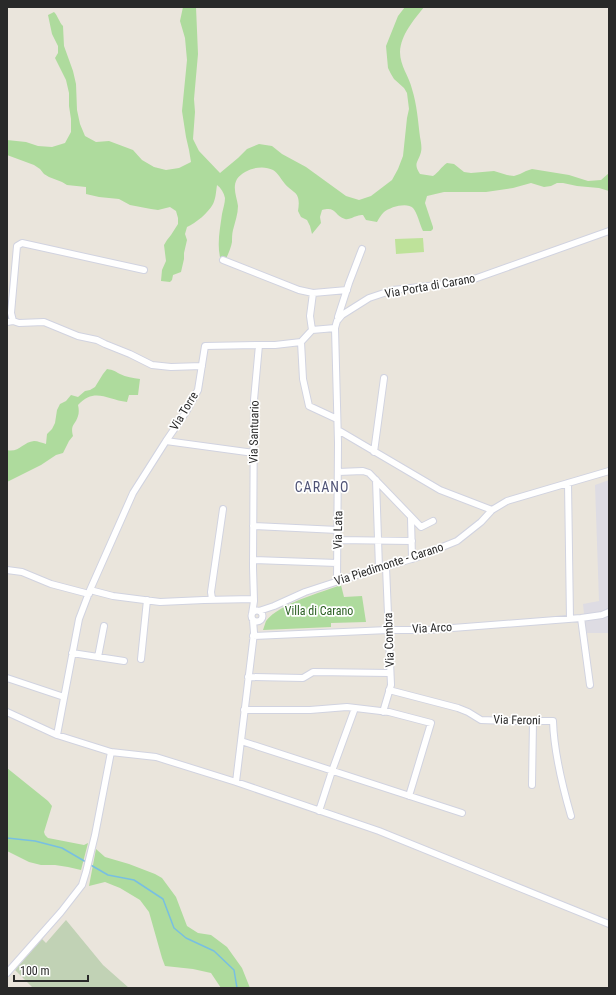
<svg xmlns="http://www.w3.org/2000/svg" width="616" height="995" font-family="'Roboto Condensed',sans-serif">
<rect width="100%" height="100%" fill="#eae5dc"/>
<!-- industrial -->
<path fill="#dedce3" d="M 609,480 L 609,633 L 586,633 L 583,604 L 599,601 L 595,485 Z"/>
<!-- green -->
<path fill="#aedb9d" d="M 183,7 L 196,7 L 198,54 L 194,99 L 195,112 L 193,139 L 199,151 L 220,173 L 238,158 L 247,149 L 259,144 L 272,146 L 282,154 L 306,167 L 346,196 L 359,200 L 371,196 L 392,180 L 398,169 L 403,156 L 407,118 L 409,109 L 407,93 L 404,88 L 394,79 L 391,74 L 388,68 L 386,46 L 398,16 L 405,7 L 424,7 C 414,20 401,34 400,52 C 400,66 409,76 412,89 C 417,105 418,121 420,137 C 421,142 422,148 421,152 C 418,163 413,163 420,174 L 433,176 C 439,172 441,167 447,163 L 454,164 L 464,172 L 471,173 L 494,171 L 507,175 L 514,176 L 520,174 L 526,171 L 532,169 L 569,175 L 588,181 L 601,180 L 609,173 L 609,191 L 599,188 L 577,186 L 563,183 L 557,183 L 551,186 L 544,187 L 531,183 L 513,188 L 486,192 L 444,192 L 427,196 L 425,203 L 433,227 L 433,229 L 431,231 L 423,231 C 420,225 417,212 413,208 C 407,202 390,207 384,212 C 381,215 379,218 377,222 L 366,220 L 363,215 C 361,215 359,215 357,216 C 353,217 349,220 345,219 C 334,216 337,206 322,210 L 320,217 L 321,223 L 312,234 L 310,226 L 307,220 L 301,217 L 298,211 C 299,205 300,196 294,192 C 291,189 287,187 285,184 C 281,179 278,173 273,170 C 262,164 244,169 237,179 C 232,188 237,197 238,206 C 238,214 235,222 233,230 C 232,234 232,238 232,242 C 231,248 228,254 226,259 L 220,257 C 217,243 220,229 222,214 C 223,209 225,203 225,198 C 224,193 221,188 217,185 C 216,191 216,198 213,204 C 208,213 196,223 187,227 L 185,234 L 187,240 L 184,253 L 184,259 L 181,272 L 173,275 L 172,280 L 170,282 L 161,281 L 162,270 L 166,261 L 164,245 L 167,240 L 171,235 L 178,224 L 178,218 L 176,211 L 170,207 L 158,210 L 151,209 L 130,205 L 119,199 L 99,197 L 86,194 L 86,187 L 67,185 L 62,182 L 49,177 L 44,174 L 40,169 L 34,165 L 7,155 L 7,140 L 26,142 L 38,146 L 52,147 L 65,143 L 71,132 L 71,119 L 69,106 L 69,93 L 66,80 L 55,58 L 58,53 L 58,46 L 52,34 L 48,15 L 54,12 C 58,16 59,22 63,26 L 64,46 L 73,71 L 76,84 L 77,110 L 80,124 L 85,136 L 96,142 L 109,141 L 133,150 L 142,160 L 154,167 L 166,170 L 179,168 L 191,162 L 189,150 L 186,137 L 182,111 L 187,60 L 185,38 L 180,21 Z
M 107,369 C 114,370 114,371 120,374 C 126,377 133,378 140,379 L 138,395 L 129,395 L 127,402 C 107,400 95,387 78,405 C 79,409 79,413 78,416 C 75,426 70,424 73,436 L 69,441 L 63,453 L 56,455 L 41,465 L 7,482 L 7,450 C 19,453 23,442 34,441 C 38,441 42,443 46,444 L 47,434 L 52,429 L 55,423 L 57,410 L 60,404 L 66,401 L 71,395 L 78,397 L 85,391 L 90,390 L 95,387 L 103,374 Z
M 341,585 L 344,597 L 362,596 L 366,622 L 331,623 L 331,627 L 263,630 C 264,627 265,624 266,621 C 280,603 320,593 341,585 Z
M 7,768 L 48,801 L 52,806 L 44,832 L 45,835 L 48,838 L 84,845 L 88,843 L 81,870 L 68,867 L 55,865 L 41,865 L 29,862 L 7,851 Z
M 96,849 L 105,857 L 129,864 L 155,874 L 162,878 L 176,897 L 187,926 L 198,933 L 211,935 L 227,947 L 242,968 L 250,988 L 221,988 L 211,973 L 193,969 L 165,966 L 162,958 L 149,912 L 140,900 L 120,888 L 105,882 L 89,886 Z"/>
<!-- cemetery -->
<path fill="#c1d2b5" d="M 66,920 L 103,965 L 129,988 L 33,988 L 15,970 L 42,939 L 46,943 Z"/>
<!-- pitch -->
<path fill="#bee29a" d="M 423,238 L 424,252 L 396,254 L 395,239 Z"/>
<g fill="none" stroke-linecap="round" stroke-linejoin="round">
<!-- stream -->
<path stroke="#78bfe2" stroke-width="1.5" d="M 7,838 L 35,841 L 62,848 L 86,862
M 89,864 L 108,875 L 134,880 L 163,899 L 174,928 L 186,938 L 214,951 L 234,970 L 237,988"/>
<!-- minor casing -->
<g stroke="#d1d3e0" stroke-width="8">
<path id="minor" d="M 223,260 L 299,290 L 313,293 L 347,290
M 338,317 L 349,283 L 362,249
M 13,321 L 19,323 L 44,322 L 78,336 L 97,340 L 105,344 L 130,354 L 152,365 L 171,367 L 202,366
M 7,322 L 13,321 L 11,313 L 17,246 L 22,243 L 144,270
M 312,330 L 310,316 L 313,293
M 301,342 L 303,379 L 309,406 L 337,419
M 338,430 L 440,490 L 492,510
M 166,441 L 254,453
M 374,452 L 384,378
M 338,472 L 363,471 L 369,473 L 421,527 L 433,521
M 376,480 L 379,568
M 568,483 L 570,619
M 411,518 L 412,559
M 253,526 L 338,530
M 337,540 L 412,541
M 253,560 L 337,563
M 7,570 L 22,572 L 51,584 L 89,594
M 337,581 L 338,443 L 335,328 L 337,321 L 342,315 L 369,298 L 393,290 L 455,283 L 474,279 L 609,231
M 90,590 L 113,596 L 160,602 L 204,600 L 254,599
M 212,599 L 211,592 L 223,509
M251.5 616a5.5 5.5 0 1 1 11 0a5.5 5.5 0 1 1-11 0Z
M 259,611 L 274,606 L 305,592 L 360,574 L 415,558 L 457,541 L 481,522 L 492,510 L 507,501 L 609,471
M 252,614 L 254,601 L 253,567 L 254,400 L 259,345 L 275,345 L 301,342 L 312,330 L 335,328
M 581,618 L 590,685
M 253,636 L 388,630 L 427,630 L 581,618 L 602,615 L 609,612
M 72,653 L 124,661
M 98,657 L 104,626
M 141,659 L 147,600
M 248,677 L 303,678 L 313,672 L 390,673
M 7,678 L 64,697
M 389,690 L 458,708 L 468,712 L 481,720 L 509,721 L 553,721 C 554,753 562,785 571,816
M 244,710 L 310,710 L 347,707 L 389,712 L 431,723 L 409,796
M 7,712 L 57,735 L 111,752 L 156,757 L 236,782 L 379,831 L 609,924
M 383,712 L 391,685 L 386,567
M 57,735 L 79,619 L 90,590 L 133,493 L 166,441 L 186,412 L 198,390 L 205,346 L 259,345
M 241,741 L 462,813
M 236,782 L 254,633 L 253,620
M 532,785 L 533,721
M 319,811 L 332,771 L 355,708
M 7,973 L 61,912 L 82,885 L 86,872 L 95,835 L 111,752"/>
</g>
<!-- minor -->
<use href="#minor" stroke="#fff" stroke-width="6"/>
</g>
<g text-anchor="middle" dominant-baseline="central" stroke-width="3.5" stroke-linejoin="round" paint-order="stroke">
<!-- street labels -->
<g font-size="12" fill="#292929" stroke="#fff">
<text transform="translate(430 286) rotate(-10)">Via Porta di Carano</text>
<text transform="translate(184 411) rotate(-59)">Via Torre</text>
<text transform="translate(254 432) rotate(-89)">Via Santuario</text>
<text transform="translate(338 530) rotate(-89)">Via Lata</text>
<text transform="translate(389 564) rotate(-18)">Via Piedimonte - Carano</text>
<text transform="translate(432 628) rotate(-3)">Via Arco</text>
<text transform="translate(389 640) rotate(-92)">Via Combra</text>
<text transform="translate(517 720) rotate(1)">Via Feroni</text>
</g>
<!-- park labels -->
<g font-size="12" fill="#295e20" stroke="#fff">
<text x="319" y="611">Villa di Carano</text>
</g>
<!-- quarter labels -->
<g font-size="14" letter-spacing="1" fill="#4e5275" stroke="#fff">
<text x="322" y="487">CARANO</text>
</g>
</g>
<!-- border -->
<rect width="616" height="995" fill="none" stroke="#292929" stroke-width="16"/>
<!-- scale -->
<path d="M14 975v6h74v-6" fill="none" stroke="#292929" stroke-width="2"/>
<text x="20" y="975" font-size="12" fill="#292929" stroke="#ffffff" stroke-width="3" paint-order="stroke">100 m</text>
</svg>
